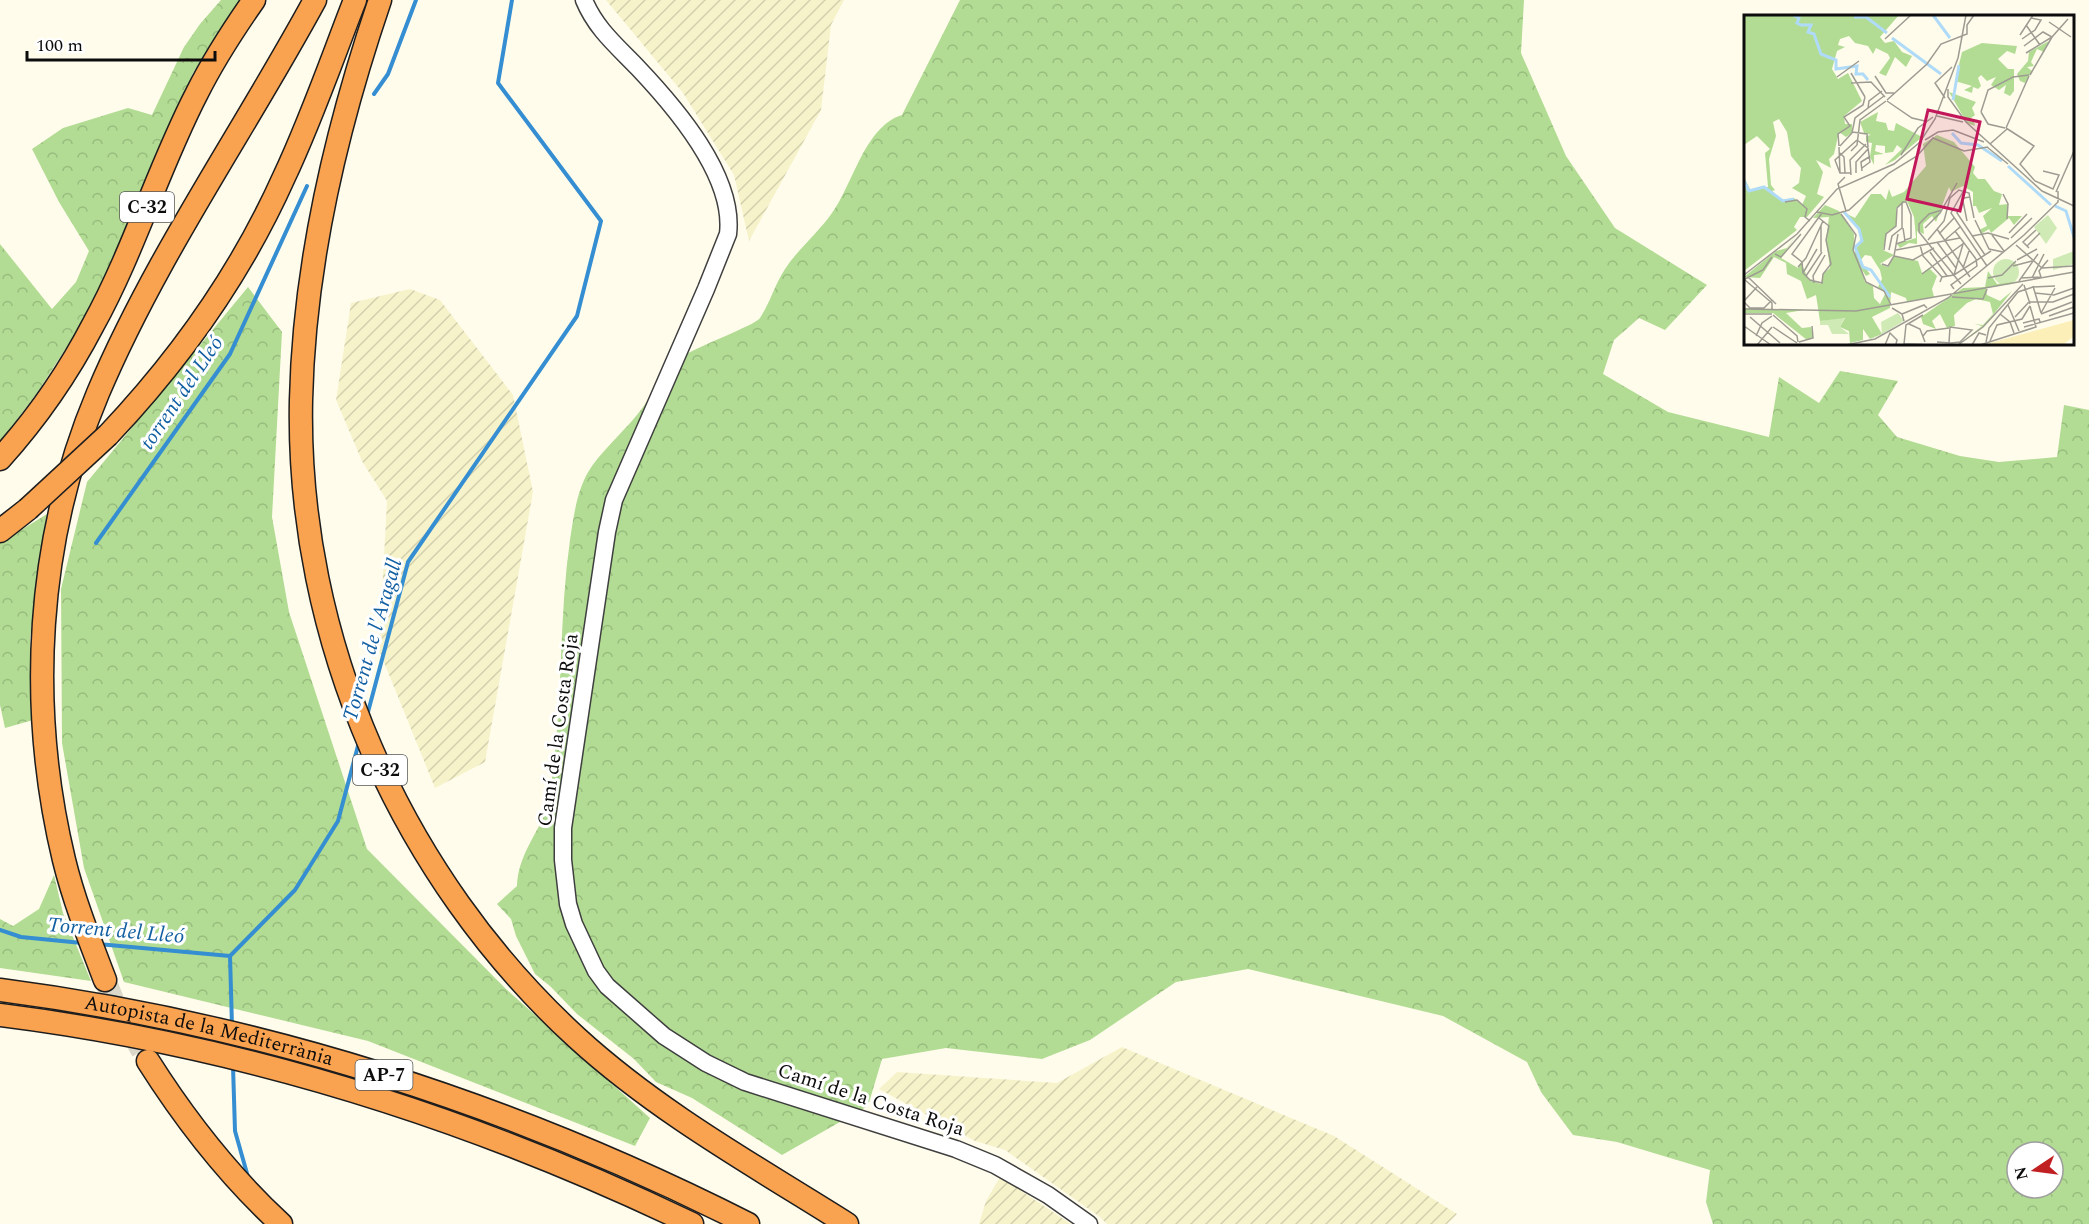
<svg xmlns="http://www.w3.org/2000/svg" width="2089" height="1224" font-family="Spectral,serif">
<defs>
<pattern id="farmland-furrows" width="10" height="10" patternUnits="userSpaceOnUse" patternTransform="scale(1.5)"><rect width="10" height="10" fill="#f6f3cb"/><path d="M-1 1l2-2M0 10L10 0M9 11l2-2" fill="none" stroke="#d2cfad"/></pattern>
<pattern id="forest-crowns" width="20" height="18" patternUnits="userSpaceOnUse" patternTransform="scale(1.5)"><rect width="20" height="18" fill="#b2dc93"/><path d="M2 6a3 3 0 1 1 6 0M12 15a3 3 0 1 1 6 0" fill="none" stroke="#98bc7e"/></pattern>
</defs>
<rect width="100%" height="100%" fill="#fffcec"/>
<!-- farmland -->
<path fill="url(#farmland-furrows)" d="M 606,0 L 844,0 L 831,25 L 821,110 L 749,241 L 734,175 L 683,93 Z
M 410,289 L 440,300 L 513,395 L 533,492 L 485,762 L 435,788 L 379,650 L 387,501 L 362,461 L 336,400 L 351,303 Z
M 1122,1047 L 1334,1136 L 1457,1214 L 1447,1224 L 1107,1224 L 1100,1217 L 1005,1150 L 975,1141 L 879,1089 L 897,1072 L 1057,1083 Z
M 1000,1177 L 1071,1224 L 979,1224 L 986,1201 Z"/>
<!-- forest -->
<path fill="url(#forest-crowns)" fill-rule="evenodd" d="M 221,0 L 241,0 L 193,73 L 95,303 L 37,393 L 0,442 L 0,244 L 52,309 L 76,282 L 89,251 L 59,202 L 32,149 L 63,128 L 128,108 L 152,115 L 184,47 L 200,24 Z
M 960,0 L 1524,0 L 1521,53 L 1566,156 L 1615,228 L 1707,285 L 1665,330 L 1639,318 L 1614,340 L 1603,374 L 1668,412 L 1769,437 L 1779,377 L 1819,403 L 1840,371 L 1898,381 L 1878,415 L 1897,437 L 1960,456 L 1999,462 L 2057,457 L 2064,405 L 2089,410 L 2089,1224 L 1713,1224 L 1706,1202 L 1710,1170 L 1617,1142 L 1573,1135 L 1541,1092 L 1527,1062 L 1443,1016 L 1248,969 L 1176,982 L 1090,1040 L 1042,1059 L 946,1048 L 882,1059 L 868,1106 L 782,1155 L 692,1098 L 656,1082 L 634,1059 L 577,1014 L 550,986 L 535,974 L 516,936 L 511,919 L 497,904 L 517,886 C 518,858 534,838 545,814 C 551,800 551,784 553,769 C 563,693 559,616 570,540 C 574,515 577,487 592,466 C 607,445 628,428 643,407 C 656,390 665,370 682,357 C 697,346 754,326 760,318 C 770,303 775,284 785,269 C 798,249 818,233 832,213 C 853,184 865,126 902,115 ZM 2017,1152 L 2053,1152 L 2053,1188 L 2017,1188 Z
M 248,287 L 282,332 L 272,517 L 289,612 L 367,849 L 506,989 L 650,1118 L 635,1146 L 368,1041 L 124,982 L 84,868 L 62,743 L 61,589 L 87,482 Z
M 47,514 L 30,638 L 33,720 L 5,728 L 0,705 L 0,543 Z
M 54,875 L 63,913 L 91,981 L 0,968 L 0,919 L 13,926 L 39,909 Z"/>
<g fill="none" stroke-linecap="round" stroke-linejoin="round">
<!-- stream -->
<path stroke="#348ed1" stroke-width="4" d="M 374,94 L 388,74 L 416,0
M 96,543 L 230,354 L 307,186
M 368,712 L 408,562 L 577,316 L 601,221 L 498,83 L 512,0
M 0,930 L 21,937 L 82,943
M 98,944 L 230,956
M 232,1026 L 230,956 L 295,890 L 338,821 L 359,742
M 233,1066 L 235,1131 L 248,1177"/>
<!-- highway-tunnel -->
<path stroke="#dbd8ca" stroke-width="22" stroke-dasharray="22 11" stroke-linecap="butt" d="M 105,980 L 114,1002 L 142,1051"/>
<!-- minor casing -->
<g stroke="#3f3f3f" stroke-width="19">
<path id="minor" d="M 584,0 C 596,29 617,46 638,68 C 675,107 735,176 728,234 L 706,289 L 614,500 L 607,532 L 563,828 L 563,860 L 568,904 L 574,924 L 596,971 L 607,986 L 664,1036 L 706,1063 L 745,1082 L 956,1149 L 995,1165 L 1048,1195 L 1089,1224"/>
</g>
<!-- highway casing -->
<g stroke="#1d1d1d" stroke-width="25">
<g id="highway">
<path d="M 380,0 C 336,129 304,263 301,400 C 296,639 401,877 577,1038 C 658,1112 755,1166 847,1224"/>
<path d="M 108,435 C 180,359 241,273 284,177 C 311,120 332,59 355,0"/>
<path d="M 0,459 C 36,419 68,373 93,325 C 134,251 158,168 197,93 C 213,61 233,30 254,0"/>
<path d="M 0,531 L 28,509"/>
<path d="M 105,980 C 90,941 74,901 64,860 C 27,706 36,540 98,393 C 156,256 244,131 315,0"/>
<path id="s1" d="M 0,990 C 261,1024 513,1105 748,1224"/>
<path d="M 0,1015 C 240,1045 474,1119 692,1224"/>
<path d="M 148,1061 C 186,1121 229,1176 281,1224"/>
</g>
</g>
<!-- minor -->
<use href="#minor" stroke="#fff" stroke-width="16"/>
<!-- highway -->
<use href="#highway" stroke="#f9a250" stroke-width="22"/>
<!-- highway-bridge casing -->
<g stroke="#1d1d1d" stroke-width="25" stroke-linecap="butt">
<path id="highway-bridge" d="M 28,509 L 108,435"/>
</g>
<!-- highway-bridge -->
<use href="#highway-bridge" stroke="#f9a250" stroke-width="22"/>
</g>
<g text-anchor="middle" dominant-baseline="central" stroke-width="6" stroke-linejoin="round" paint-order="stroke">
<!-- shield labels -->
<g fill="#fff" stroke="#555" stroke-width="1.5">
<rect x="120" y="192" width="54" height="30" rx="4.5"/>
<rect x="353" y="755" width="54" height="30" rx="4.5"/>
<rect x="355.5" y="1060" width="57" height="30" rx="4.5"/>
</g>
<g font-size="18" font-weight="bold" fill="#0c0c0c">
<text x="147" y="207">C-32</text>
<text x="380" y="770">C-32</text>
<text x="384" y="1075">AP-7</text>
</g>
<!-- street labels -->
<g font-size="20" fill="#0c0c0c" stroke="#fff">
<text transform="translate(558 730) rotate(-82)">Camí de la Costa Roja</text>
<text stroke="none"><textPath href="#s1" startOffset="213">Autopista de la Mediterrània</textPath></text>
<text transform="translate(871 1100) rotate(18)">Camí de la Costa Roja</text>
</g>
<!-- water labels -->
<g font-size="21" font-style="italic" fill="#125fa2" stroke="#fff">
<text transform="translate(182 393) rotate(-56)">torrent del Lleó</text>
<text transform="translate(373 640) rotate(-74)">Torrent de l'Aragall</text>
<text transform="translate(116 931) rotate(5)">Torrent del Lleó</text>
</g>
</g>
<!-- overview -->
<g transform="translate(1744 15)">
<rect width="330" height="330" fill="#fffcec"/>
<path d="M 304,200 L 313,213 L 302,229 L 290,212 ZM 330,236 L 330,249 L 309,255 L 309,244 ZM249 257a13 13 0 1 1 26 0a13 13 0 1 1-26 0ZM 154,298 L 160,306 L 138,319 L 137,307 ZM 101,302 L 96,312 L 105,319 L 88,319 L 84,310 L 76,310 L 76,306 Z" fill="#cfeab5"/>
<path d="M 0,0 L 155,0 L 136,22 L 141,28 L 150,26 L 158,37 L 168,41 L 162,52 L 151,42 L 142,61 L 135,58 L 146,43 L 144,39 L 132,33 L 129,39 L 124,31 L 111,28 L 105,21 L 96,24 L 94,30 L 101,32 L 93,36 L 88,54 L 94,64 L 104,58 L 118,86 L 100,101 L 101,109 L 108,109 L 108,118 L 102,122 L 95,117 L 90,139 L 85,144 L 87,153 L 72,145 L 79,157 L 73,179 L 80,182 L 63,202 L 56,202 L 50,212 L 53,215 L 0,256 L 0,162 L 7,176 L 24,172 L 21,138 L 26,134 L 13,121 L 0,130 ZM 35,104 L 43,117 L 47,141 L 57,153 L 55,168 L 48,173 L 62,181 L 58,190 L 50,183 L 38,185 L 28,176 L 31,175 L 27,170 L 25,144 L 32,121 L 29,107 ZM 305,26 L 300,37 L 293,34 L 287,47 L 290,51 L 283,52 L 288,56 L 281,68 L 276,66 L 273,59 L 284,46 L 285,37 ZM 238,28 L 273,31 L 271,39 L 263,36 L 254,44 L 264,54 L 270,54 L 270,76 L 266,81 L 260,78 L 262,70 L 255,75 L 247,70 L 252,62 L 243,66 L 237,60 L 234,63 L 237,71 L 234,74 L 229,72 L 228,78 L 220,75 L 228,71 L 211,66 L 218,37 ZM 205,77 L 232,87 L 228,93 L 231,100 L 223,106 L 230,107 L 231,111 L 223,108 ZM 134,97 L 132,106 L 142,108 L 144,115 L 150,116 L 152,108 L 178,122 L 151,145 L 141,150 L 158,134 L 153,130 L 149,137 L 141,138 L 141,131 L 132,130 L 131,136 L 140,139 L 130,140 L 130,150 L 126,142 L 128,128 L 122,127 L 122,121 L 127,120 L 120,118 L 116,107 ZM 193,120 L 210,127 L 231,152 L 229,158 L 234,164 L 241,164 L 250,176 L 258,179 L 255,190 L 264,189 L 263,201 L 278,201 L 270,210 L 265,203 L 247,218 L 245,214 L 237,219 L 235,215 L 243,211 L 239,201 L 248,193 L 235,198 L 232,191 L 229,191 L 229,177 L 219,171 L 207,177 L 205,172 L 192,207 L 188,201 L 179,209 L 180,219 L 173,216 L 173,229 L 165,228 L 156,233 L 153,229 L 172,223 L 170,202 L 163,186 L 152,193 L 152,211 L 143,217 L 139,235 L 150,240 L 136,249 L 144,252 L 150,241 L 174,246 L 178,258 L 185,253 L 193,261 L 188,274 L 190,282 L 163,287 L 162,283 L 147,277 L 146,293 L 128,302 L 138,319 L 126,324 L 119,314 L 119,325 L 106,328 L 105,316 L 96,312 L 101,303 L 76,306 L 72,280 L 63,284 L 57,266 L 43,259 L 42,248 L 30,242 L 16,263 L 0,262 L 32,236 L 43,233 L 53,219 L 37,243 L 54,253 L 57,248 L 65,265 L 77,269 L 79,259 L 86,253 L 82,225 L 85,202 L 69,203 L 81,190 L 95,196 L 110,219 L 110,240 L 118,220 L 103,199 L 111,203 L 127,179 L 137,179 L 142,185 L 145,174 L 148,182 L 160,177 L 182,151 L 179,129 ZM 121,240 L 127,241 L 136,255 L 138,264 L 134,272 L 146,282 L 141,279 L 136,289 L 130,283 L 129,271 L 121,267 L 118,255 L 122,261 L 126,259 L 116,246 ZM 244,256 L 253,269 L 287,265 L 242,273 L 243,280 L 256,286 L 268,276 L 242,309 L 231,318 L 214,330 L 238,311 L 230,309 L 239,310 L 249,299 L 246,287 L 232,284 L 223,288 L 210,300 L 211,311 L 203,313 L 196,299 L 188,306 L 192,314 L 179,309 L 177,302 L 219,273 L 241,272 ZM 2,293 L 60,295 L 42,298 L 58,313 L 67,312 L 69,322 L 63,325 L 29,298 L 0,298 Z" fill="#b2dc93" fill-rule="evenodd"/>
<path d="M 330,305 L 330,321 L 319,330 L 239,330 Z" fill="#fcefb7"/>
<path fill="none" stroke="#afdbf8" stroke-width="3" d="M 49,0 L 55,3 L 53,8 L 57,10 L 67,10 L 64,17 L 70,19 L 77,39 L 92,45 L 92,54 L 113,51 L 112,59 L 119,59 L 124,65M 189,0 L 206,23M 110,2 L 122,2 L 143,18M 148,23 L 197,59M 209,85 L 215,50M 208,118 L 217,128 L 234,130 L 258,146M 264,151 L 307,190M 0,166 L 5,176 L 20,172 L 39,186 L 50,184M 311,191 L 322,196 L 330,222M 100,197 L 115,214 L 118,226 L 111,232 L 119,252 L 127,255 L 146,282"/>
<path fill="none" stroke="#9e9c92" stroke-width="1.5" d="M 305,7 L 327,22M 282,10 L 296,30M 276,20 L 289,0M 141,24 L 167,0M 278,24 L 291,15 L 297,5 L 287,3M 280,31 L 299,17 L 308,22 L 282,38M 107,58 L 121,82M 286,60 L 308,22 L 324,4M 131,61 L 142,78 L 150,78M 93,62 L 115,46M 107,68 L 127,67 L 141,82M 204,74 L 204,82 L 222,107 L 298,176 L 330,191M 201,83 L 191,68 L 208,52M 143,85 L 183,49 L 197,29 L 223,19 L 223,10 L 230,0M 143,86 L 168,103 L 181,106M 124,93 L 125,86 L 138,76M 237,97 L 244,75 L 269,62 L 285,60M 237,97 L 244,109 L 261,113M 193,101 L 219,107M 262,113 L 290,131 L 276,149 L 291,166 L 309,174 L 315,160 L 299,156M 262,113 L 285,61M 108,117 L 123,119 L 124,132M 113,125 L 124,133 L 126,147 L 118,153M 181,125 L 194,117 L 209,115 L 240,127M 246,129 L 263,114M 95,131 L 94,119 L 106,111 L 100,102 L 119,90 L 121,82M 96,131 L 108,118 L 111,103 L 140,81M 95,132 L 96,158M 243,132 L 264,149M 107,136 L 113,130 L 116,105 L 142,86M 96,138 L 100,142 L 101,158M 157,140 L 174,113 L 189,102M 118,156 L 117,147 L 125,142M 107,158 L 96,158 L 91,145 L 113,125M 112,158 L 112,147 L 124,134M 107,160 L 106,145 L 122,129M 101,162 L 94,169 L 102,196M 220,175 L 207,198 L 243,251M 312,177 L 330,136M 259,179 L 264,189 L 263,204M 226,182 L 220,183 L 213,198 L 241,240M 219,186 L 223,206M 41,187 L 53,185 L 63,194 L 61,202 L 66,206M 158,187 L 162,187 L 167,200 L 167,223 L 161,225M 198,195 L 185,199 L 175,209 L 175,217 L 217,269M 73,197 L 88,200 L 105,195 L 145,158 L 173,141 L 189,123 L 220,136 L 244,132M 97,199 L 112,220 L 109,235 L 122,267 L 140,276 L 147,290M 231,205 L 245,234 L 259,237M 181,213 L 196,198 L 213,168M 193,214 L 226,262M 211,216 L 232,244M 265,218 L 283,199M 195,219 L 210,203M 248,220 L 260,236M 228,221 L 244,218 L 265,224M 267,223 L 288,203M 184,225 L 200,206 L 206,183 L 215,175 L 225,178 L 230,203M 201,225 L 216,212M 193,227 L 212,253M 152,229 L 161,226 L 159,213M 176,230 L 179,241 L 198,262M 272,230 L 298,253M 283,231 L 296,218M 285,233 L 279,227 L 292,215M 140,235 L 142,219 L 152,211 L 153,193 L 158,188M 145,235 L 148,221 L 158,213 L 158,187M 152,235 L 216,223M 77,237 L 77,210M 186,237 L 203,261M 31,239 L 37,242 L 57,219M 150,241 L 169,245 L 190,233M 273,245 L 293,234M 58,247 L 59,258 L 66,265 L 78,268 L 79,259 L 87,249 L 82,225 L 85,211 L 75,203M 58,247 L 48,239 L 78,198M 138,249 L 144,251 L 150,241 L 154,219M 269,251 L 288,246M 54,252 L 62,243 L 79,206M 219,253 L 225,236M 298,253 L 330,251M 59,258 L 73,234M 178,259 L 220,228M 0,260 L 53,219 L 93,174 L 150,149 L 176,127 L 191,104 L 214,43 L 222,0M 210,260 L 219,229M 62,261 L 78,237M 4,262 L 32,289M 244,263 L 258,260 L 272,246M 278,263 L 297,262 L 295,256 L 304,245M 288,263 L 300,239M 1,264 L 19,255 L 28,242M 1,265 L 28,288 L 28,295M 275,266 L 294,239M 196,267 L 198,262 L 210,260 L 247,236M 70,268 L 69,261 L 81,240M 280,270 L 286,289M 289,271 L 297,298M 210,274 L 207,270 L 233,251 L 232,244M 291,278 L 310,280 L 330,273M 208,282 L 239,284 L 243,274M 0,286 L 13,272M 0,287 L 6,293 L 20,293 L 28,285M 264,290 L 275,316M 148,293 L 158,299 L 160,306M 0,294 L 112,296 L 330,257M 297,298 L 311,273M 0,299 L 28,299M 158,299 L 180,290 L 183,293M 256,299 L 266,307 L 270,318M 297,299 L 328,287M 29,300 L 53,321 L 54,327M 305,301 L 330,292M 6,302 L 36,328M 271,302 L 285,287 L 309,287 L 330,279M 279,308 L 295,304 L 296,307M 165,309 L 176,314 L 181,327M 0,311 L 27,330M 29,312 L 53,328M 280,312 L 330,298M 12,321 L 18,308 L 28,301M 179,321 L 183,316 L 205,313M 246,326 L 253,310 L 278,304 L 286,291M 55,327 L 69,323 L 68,311M 193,327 L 207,328 L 216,327 L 228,315 L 206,312 L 205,328M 242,327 L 245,313 L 274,277 L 289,272 L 311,271M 160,329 L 162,310 L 179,300M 160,329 L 188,330M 13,330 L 28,312M 102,330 L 131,324 L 204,283 L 280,220 L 314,187 L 314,176M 141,330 L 146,318 L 153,325 L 152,329M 214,330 L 239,312 L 279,269M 228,330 L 235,318 L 242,320M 236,330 L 292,312 L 286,291"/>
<path fill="#c2185b" fill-opacity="0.15" stroke="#c2185b" stroke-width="3" d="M 184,95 L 236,107 L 216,196 L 163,184 Z"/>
<rect width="330" height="330" fill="none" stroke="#0c0c0c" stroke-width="3"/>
</g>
<!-- north arrow -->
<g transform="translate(2035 1170) rotate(257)"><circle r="28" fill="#ffffff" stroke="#9e9e9e" stroke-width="1.5"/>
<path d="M0-4.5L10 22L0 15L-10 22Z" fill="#c12023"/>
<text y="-9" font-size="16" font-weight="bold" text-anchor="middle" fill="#0c0c0c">N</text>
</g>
<!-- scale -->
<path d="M27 51v9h188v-9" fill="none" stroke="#0c0c0c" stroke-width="3"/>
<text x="36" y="51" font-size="18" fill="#0c0c0c" stroke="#ffffff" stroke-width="4.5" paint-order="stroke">100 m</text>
</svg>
